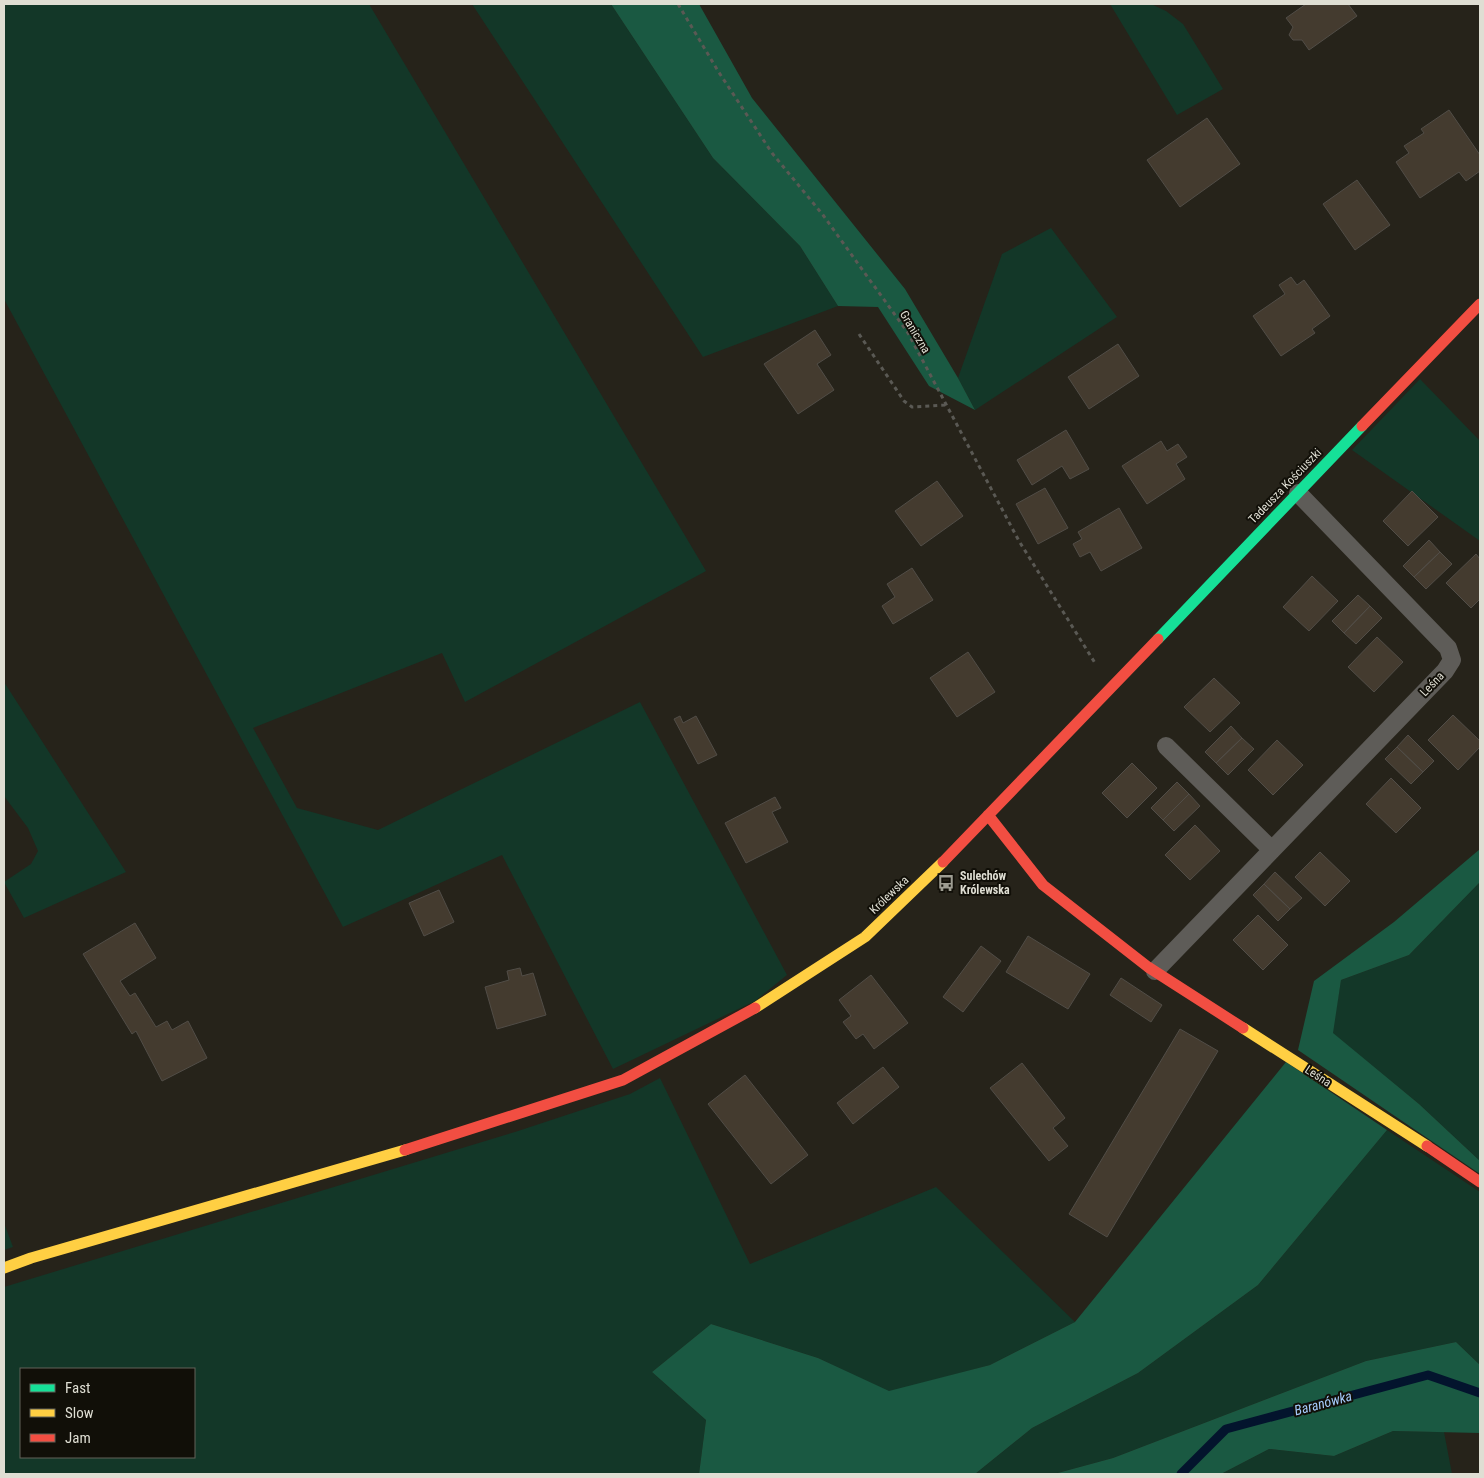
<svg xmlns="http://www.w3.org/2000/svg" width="1484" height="1478" font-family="'Roboto Condensed',sans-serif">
<rect width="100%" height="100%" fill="#26231a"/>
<!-- green -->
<path fill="#133728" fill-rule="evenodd" d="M 4,4 L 369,4 L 706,571 L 465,702 L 442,653 L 253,728 L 297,808 L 378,830 L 640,702 L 787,975 L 755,1001 L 613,1069 L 502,855 L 343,927 L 4,299 Z
M 472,4 L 611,4 L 713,158 L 800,246 L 838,306 L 703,357 Z
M 1110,4 L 1151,4 L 1166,11 L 1183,24 L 1223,89 L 1177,115 Z
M 1051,228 L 1117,317 L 975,410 L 958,378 L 1002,254 Z
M 1420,379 L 1480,441 L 1480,541 L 1352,450 Z
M 4,682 L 126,872 L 24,918 L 4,882 L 31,864 L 38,851 L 28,828 L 4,796 Z
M 1480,882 L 1480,1161 L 1419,1104 L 1332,1033 L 1341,980 L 1409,955 Z
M 660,1078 L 750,1264 L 936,1187 L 1075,1322 L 990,1365 L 889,1392 L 818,1358 L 711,1324 L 652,1372 L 706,1420 L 699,1474 L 4,1474 L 4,1287 L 515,1132 L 630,1094 ZM 21,1369 L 194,1369 L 194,1457 L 21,1457 Z
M 1387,1130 L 1480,1192 L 1480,1365 L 1456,1342 L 1366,1361 L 1113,1458 L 1054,1474 L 975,1474 L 1032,1428 L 1138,1373 L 1258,1285 Z
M 4,1223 L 13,1247 L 4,1250 Z
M 1393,1431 L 1444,1432 L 1452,1474 L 1221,1474 L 1269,1449 L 1334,1456 Z"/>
<!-- forest -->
<path fill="#1a5942" d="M 611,4 L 699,4 L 752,98 L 905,289 L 958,378 L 975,410 L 929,386 L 878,307 L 838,306 L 800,246 L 713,158 Z
M 1480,849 L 1480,882 L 1409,955 L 1341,980 L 1333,1033 L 1419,1104 L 1480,1161 L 1480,1174 L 1298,1050 L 1314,981 L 1394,922 Z
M 1286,1062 L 1387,1130 L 1258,1285 L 1138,1373 L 1032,1428 L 975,1474 L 699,1474 L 706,1420 L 652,1372 L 711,1324 L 818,1358 L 889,1391 L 990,1365 L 1075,1322 Z
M 1456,1342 L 1480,1365 L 1480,1433 L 1393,1431 L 1334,1456 L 1269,1449 L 1221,1474 L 1054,1474 L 1113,1458 L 1366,1361 Z"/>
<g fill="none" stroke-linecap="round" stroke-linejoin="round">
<!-- stream -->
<path stroke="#03142d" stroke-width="9" d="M 1181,1474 L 1226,1429 L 1428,1375 L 1480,1393"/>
</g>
<!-- building -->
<path fill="#443b2f" stroke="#514d47" d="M 1306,4 L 1348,4 L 1357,16 L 1309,50 L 1302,40 L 1293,40 L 1289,35 L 1293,27 L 1286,18 Z
M 1449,110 L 1480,155 L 1480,171 L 1466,181 L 1459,172 L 1420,198 L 1396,162 L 1409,153 L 1404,146 L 1424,133 L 1421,129 Z
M 1207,118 L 1240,164 L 1180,207 L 1147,160 Z
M 1357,180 L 1390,225 L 1355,250 L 1323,204 Z
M 1291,277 L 1297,285 L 1304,280 L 1330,316 L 1312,329 L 1315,333 L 1281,356 L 1253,316 L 1285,294 L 1279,285 Z
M 815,330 L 831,355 L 817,364 L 834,390 L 798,414 L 764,364 Z
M 1118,344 L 1139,376 L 1089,409 L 1068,377 Z
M 1066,430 L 1089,469 L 1070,479 L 1062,466 L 1032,485 L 1017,460 Z
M 1161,441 L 1167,451 L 1178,444 L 1187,457 L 1176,464 L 1185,479 L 1147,504 L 1122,466 Z
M 937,481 L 963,516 L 921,546 L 895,511 Z
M 1045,488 L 1068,528 L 1038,544 L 1016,504 Z
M 1412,491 L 1438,517 L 1408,546 L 1383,521 Z
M 1119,508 L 1142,548 L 1101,571 L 1090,552 L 1080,557 L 1073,544 L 1082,539 L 1078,532 Z
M 1429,540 L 1440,552 L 1414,577 L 1403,566 Z
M 1440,552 L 1452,564 L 1426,589 L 1414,577 Z
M 1476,554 L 1480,559 L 1480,599 L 1471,608 L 1446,583 Z
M 912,568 L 933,600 L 893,624 L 882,606 L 895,597 L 887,584 Z
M 1312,576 L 1338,601 L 1309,631 L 1283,607 Z
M 1358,595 L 1370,606 L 1344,633 L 1332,621 Z
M 1370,606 L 1382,618 L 1356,644 L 1344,633 Z
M 1377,637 L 1403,662 L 1374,692 L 1348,667 Z
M 968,652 L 995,692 L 957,717 L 930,678 Z
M 1214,678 L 1240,703 L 1210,732 L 1184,707 Z
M 1453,715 L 1480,741 L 1480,747 L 1458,770 L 1428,740 Z
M 680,716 L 683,723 L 696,716 L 717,755 L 698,764 L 674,719 Z
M 1231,726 L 1242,738 L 1216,763 L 1205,752 Z
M 1408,735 L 1434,761 L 1423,772 L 1397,747 Z
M 1242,738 L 1254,749 L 1228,775 L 1216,763 Z
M 1277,740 L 1303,765 L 1273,795 L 1248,770 Z
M 1397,747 L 1423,772 L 1411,784 L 1385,759 Z
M 1132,763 L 1157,788 L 1127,818 L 1102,793 Z
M 1391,778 L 1421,808 L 1396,833 L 1366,804 Z
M 1177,782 L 1189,794 L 1163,820 L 1151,808 Z
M 1189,794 L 1200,806 L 1174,831 L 1163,820 Z
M 775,797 L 781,808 L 772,812 L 788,842 L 746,863 L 725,823 Z
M 1195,825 L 1220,851 L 1190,880 L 1165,855 Z
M 1320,852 L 1350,881 L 1325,906 L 1295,877 Z
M 1275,872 L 1302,898 L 1290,909 L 1264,884 Z
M 1264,884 L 1290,909 L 1278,921 L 1253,895 Z
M 439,890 L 454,922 L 424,936 L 409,903 Z
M 1258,915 L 1288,945 L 1263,970 L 1233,940 Z
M 135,923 L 156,958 L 120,981 L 130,996 L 135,993 L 156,1027 L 167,1021 L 172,1030 L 188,1021 L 207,1058 L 162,1081 L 136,1031 L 132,1034 L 83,954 Z
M 1028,936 L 1090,974 L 1068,1009 L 1006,972 Z
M 981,946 L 1001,961 L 963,1012 L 943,997 Z
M 520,968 L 522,976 L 533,973 L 546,1015 L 497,1029 L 485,987 L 509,980 L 507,971 Z
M 871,975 L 908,1023 L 874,1049 L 863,1034 L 856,1039 L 843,1022 L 851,1016 L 839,1000 Z
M 1121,978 L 1162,1005 L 1151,1022 L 1110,995 Z
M 1180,1029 L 1218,1051 L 1107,1237 L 1069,1214 Z
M 1022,1063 L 1065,1118 L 1053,1128 L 1068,1146 L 1049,1161 L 990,1088 Z
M 883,1067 L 899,1087 L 853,1124 L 837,1103 Z
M 745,1075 L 808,1155 L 771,1184 L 708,1104 Z"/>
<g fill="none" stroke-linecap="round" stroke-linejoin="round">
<!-- path -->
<path stroke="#5a5954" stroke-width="3" stroke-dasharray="4 4" stroke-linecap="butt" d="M 678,4 L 718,71 L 772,153 L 823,215 L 908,333 L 1019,541 L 1095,663
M 859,334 L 904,401 L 912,407 L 946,405"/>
<!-- lane -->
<path stroke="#5e5c58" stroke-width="18" d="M 1166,746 L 1272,850
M 1155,971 L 1445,671 L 1452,660 L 1448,648 L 1298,493"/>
<!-- fast -->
<path stroke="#16e098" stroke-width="11" d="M 1158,639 L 1362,426"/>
<!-- slow -->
<path stroke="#ffcf43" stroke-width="11" d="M 755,1008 L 865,937 L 943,862
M 1243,1028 L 1427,1146
M 4,1268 L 31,1258 L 405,1150"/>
<!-- jam -->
<path stroke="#f24e42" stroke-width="11" d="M 1362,426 L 1480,304
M 988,815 L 1043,885 L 1148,967 L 1243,1028
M 943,862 L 1158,639
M 1427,1146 L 1480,1182
M 405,1150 L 623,1080 L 755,1008"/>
</g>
<!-- icons -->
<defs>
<g id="bus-bare" transform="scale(1.35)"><path d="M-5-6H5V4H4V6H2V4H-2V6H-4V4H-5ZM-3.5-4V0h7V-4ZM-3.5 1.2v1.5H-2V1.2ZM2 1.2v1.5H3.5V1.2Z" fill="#9e9d92" stroke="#110f08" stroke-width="2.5" paint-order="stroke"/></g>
</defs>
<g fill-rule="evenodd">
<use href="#bus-bare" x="946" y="883"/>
</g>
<g text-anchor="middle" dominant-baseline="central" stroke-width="4" stroke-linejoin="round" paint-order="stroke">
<!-- street labels -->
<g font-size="12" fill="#dfded3" stroke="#110f08">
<text transform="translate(915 332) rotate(59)">Graniczna</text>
<text transform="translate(1285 486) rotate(-46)">Tadeusza Kościuszki</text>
<text transform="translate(1432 684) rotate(-46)">Leśna</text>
<text transform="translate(889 895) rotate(-44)">Królewska</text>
<text transform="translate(1318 1076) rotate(33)">Leśna</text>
</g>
<!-- poi labels -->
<g font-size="12" font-weight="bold" fill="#dfded3" stroke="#110f08" text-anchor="start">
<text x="960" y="876">Sulechów<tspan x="960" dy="14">Królewska</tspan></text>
</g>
<!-- water labels -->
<g font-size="14" font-style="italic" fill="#a4cafb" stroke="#110f08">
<text transform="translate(1323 1403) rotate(-15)">Baranówka</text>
</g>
</g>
<!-- border -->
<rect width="1484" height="1478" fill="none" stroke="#dfded3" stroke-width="10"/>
<!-- legend -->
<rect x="20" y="1368" width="175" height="90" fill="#110f08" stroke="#636259"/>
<rect x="30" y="1384" width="25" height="8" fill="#16e098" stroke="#636259"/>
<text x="65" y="1393" font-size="15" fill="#dfded3">Fast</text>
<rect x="30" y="1409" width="25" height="8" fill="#ffcf43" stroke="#636259"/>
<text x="65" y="1418" font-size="15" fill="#dfded3">Slow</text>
<rect x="30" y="1434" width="25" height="8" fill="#f24e42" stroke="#636259"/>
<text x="65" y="1443" font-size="15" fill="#dfded3">Jam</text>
</svg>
